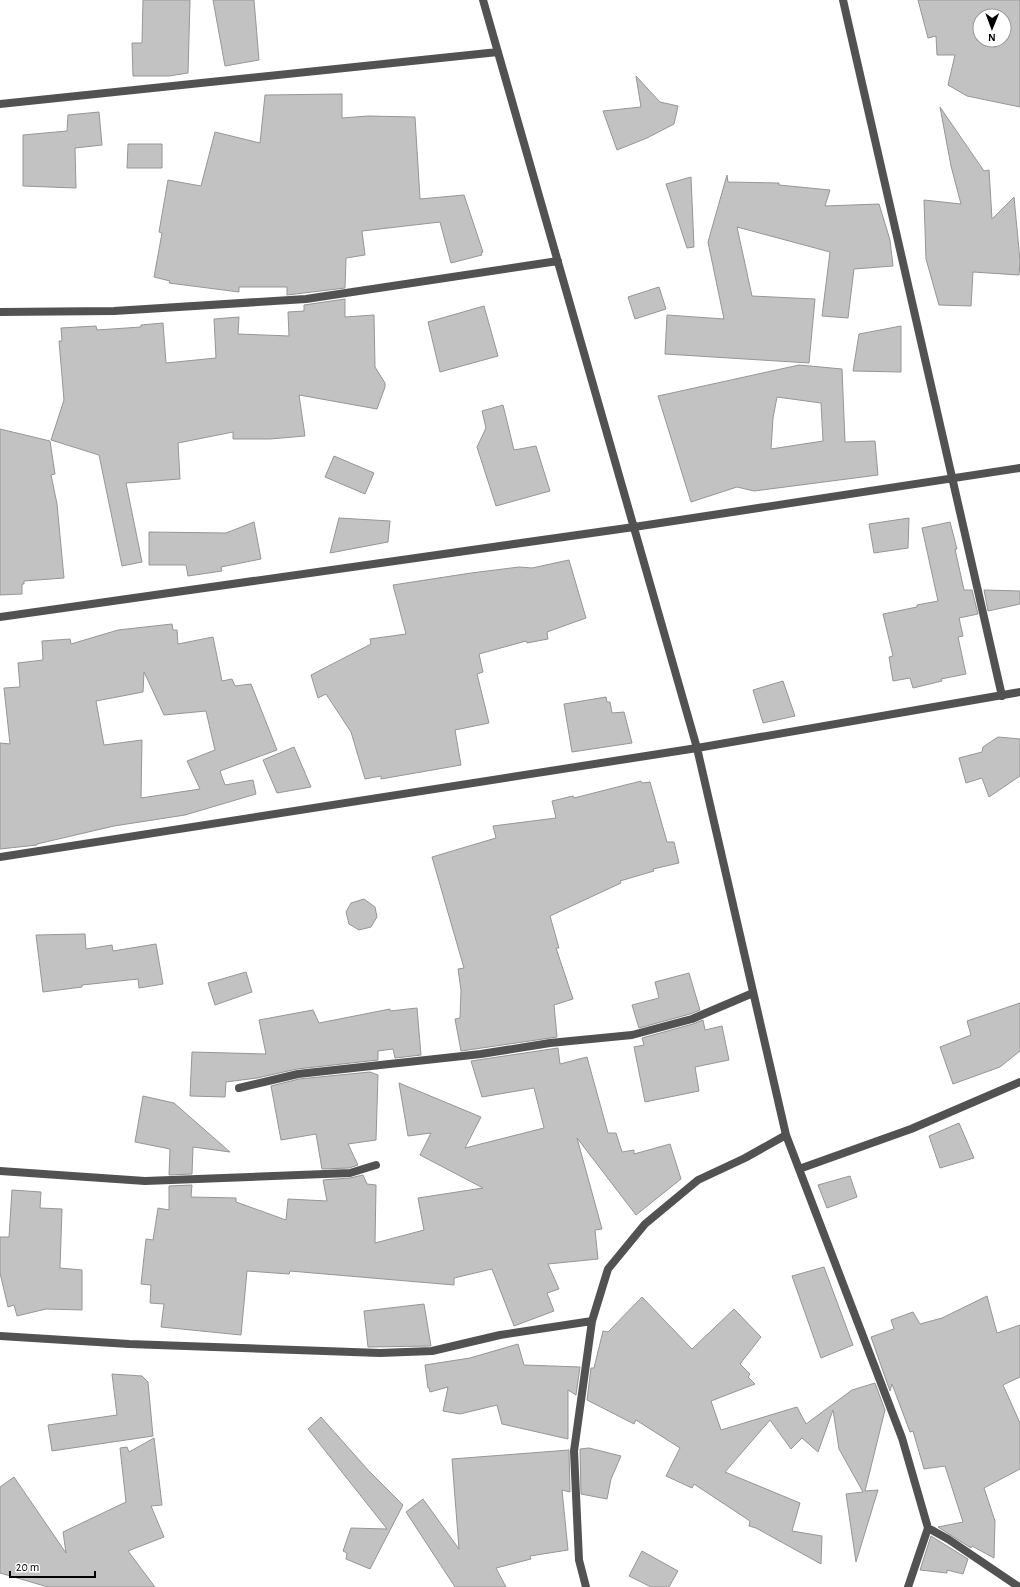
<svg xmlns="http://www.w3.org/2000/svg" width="1020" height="1587" font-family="'Alegreya Sans',sans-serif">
<rect width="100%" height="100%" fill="#fff"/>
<!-- building -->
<path fill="#c2c2c2" stroke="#969696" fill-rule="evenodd" d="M 143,0 L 190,0 L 188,73 L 169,76 L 133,76 L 132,43 L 142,43 Z
M 213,0 L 254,0 L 259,60 L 225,66 Z
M 918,0 L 1020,0 L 1020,107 L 967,96 L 948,85 L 955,55 L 937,55 L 936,36 L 928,38 ZM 980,16 L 1004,16 L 1004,40 L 980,40 Z
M 636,76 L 660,102 L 678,106 L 674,124 L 647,138 L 617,150 L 603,111 L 641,107 Z
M 342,94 L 342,118 L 368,116 L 415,117 L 420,199 L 464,195 L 483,252 L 481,253 L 482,255 L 451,263 L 440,222 L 362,231 L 365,255 L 346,258 L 345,288 L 287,295 L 287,287 L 239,287 L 239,292 L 169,283 L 170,281 L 154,277 L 162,233 L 159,232 L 168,180 L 201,186 L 215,132 L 260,143 L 265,95 Z
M 940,107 L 984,171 L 989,170 L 992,219 L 1014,197 L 1020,261 L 1019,275 L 973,272 L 971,306 L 939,305 L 926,259 L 924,200 L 961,204 L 951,166 Z
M 99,112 L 102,145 L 75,148 L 76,188 L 23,186 L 23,135 L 67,131 L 68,115 Z
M 128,144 L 162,144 L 162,168 L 127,168 Z
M 727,175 L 728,182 L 779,183 L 779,185 L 830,190 L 825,206 L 879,204 L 890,240 L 893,266 L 854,269 L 848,318 L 822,316 L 830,252 L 737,227 L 752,296 L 815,299 L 809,363 L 665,354 L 667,315 L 724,319 L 708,242 Z
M 691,177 L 694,247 L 687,248 L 666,184 Z
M 659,287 L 666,309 L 635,319 L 628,297 Z
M 345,299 L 345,317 L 374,315 L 375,367 L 385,383 L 385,387 L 377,409 L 299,395 L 305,436 L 270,439 L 233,439 L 233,432 L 178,443 L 180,479 L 126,483 L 142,562 L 122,566 L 99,455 L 51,440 L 64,400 L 59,341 L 62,341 L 61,328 L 96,326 L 97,330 L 141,327 L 141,325 L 163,323 L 166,363 L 216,358 L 214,319 L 239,317 L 238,334 L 289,336 L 288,312 L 304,311 L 304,305 Z
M 484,306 L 498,356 L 440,372 L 428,322 Z
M 901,326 L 901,372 L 853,371 L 859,334 Z
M 799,365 L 842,369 L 845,442 L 875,441 L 878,475 L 754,491 L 737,487 L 691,502 L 658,396 ZM 777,397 L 821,403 L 823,441 L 771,449 L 773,418 Z
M 503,405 L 514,450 L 536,446 L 550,491 L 496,506 L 477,447 L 486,428 L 482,411 Z
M 0,429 L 50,441 L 55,474 L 51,475 L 57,504 L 64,578 L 24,581 L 24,584 L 22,584 L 22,594 L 0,595 Z
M 334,456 L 374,473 L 365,494 L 325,477 Z
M 339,518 L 390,521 L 388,542 L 330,553 Z
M 909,518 L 908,548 L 874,553 L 869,524 Z
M 254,522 L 261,559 L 221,567 L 222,571 L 188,576 L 186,565 L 149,565 L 149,532 L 226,533 Z
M 950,522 L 957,549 L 955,549 L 964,590 L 972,590 L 978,614 L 959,618 L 963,636 L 958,637 L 966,674 L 941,679 L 942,681 L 913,688 L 910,678 L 893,681 L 889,657 L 893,656 L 883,614 L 917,607 L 917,605 L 938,601 L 922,528 Z
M 569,560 L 586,618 L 547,632 L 548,639 L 527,643 L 526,641 L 479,654 L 483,672 L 477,674 L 489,723 L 455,730 L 461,765 L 381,779 L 381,776 L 365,779 L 351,732 L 326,694 L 318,698 L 311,675 L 371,644 L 370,639 L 406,634 L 393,585 L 471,573 L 519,567 L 532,568 Z
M 984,590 L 1020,591 L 1020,604 L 988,611 Z
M 172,624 L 173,630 L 177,630 L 178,644 L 213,637 L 222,681 L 232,679 L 235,686 L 251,684 L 277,750 L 220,771 L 225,785 L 253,780 L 256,794 L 185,815 L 114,826 L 37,844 L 37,845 L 0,849 L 0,743 L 10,744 L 4,688 L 20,687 L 18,663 L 43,660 L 42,641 L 70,639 L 71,644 L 118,630 ZM 144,672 L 164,715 L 206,711 L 215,750 L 187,761 L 200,789 L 141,798 L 142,740 L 104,745 L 96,701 L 143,692 Z
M 783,681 L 795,716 L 763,723 L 753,690 Z
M 606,697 L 607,702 L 610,702 L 612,713 L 624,712 L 632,743 L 572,752 L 564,704 Z
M 998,737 L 1020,739 L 1020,776 L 989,797 L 982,778 L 966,783 L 959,758 L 982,752 L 983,747 Z
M 294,747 L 311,787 L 277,793 L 263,760 Z
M 641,781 L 642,783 L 650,782 L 667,842 L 674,842 L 679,863 L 653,869 L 654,871 L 620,881 L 621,883 L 550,916 L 559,948 L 556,948 L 573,999 L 554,1005 L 557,1037 L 461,1051 L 455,1019 L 460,1018 L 461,990 L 458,969 L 464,968 L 432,857 L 496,838 L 493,826 L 556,818 L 552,801 L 573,796 L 574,798 Z
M 364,899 L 375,907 L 377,917 L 371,927 L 359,930 L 349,924 L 346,912 L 351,903 Z
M 85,934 L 86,949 L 112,945 L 113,951 L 156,944 L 163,984 L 139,988 L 138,979 L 82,985 L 82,987 L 43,992 L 36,935 Z
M 246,972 L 252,992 L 215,1005 L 208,983 Z
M 689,973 L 700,1010 L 690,1014 L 639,1028 L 632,1005 L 659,998 L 655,982 Z
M 1020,1003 L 1020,1051 L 1000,1067 L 953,1084 L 940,1047 L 971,1035 L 967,1021 Z
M 417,1008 L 421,1055 L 395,1058 L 393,1049 L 378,1051 L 378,1060 L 297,1069 L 257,1078 L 226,1082 L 225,1097 L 190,1096 L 192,1052 L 266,1054 L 259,1020 L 313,1010 L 319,1023 L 390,1009 L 390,1011 Z
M 703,1020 L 705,1030 L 722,1026 L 729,1060 L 695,1067 L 699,1091 L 645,1102 L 634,1047 L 644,1045 L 642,1038 L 693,1024 Z
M 558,1048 L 560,1064 L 587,1057 L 608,1133 L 616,1133 L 622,1152 L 634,1150 L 634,1154 L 670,1144 L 681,1179 L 636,1215 L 577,1138 L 602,1229 L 595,1230 L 598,1259 L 548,1264 L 559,1289 L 547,1293 L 554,1311 L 514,1326 L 492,1269 L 454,1278 L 454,1285 L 290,1271 L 289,1274 L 247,1271 L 241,1335 L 161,1327 L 164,1304 L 150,1303 L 151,1285 L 141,1284 L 146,1239 L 153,1240 L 158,1208 L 169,1210 L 169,1186 L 192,1185 L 191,1197 L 236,1198 L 236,1202 L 286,1220 L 288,1199 L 327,1201 L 323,1180 L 350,1178 L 363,1175 L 367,1184 L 376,1185 L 375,1243 L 424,1230 L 418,1198 L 483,1188 L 420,1155 L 431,1133 L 408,1136 L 399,1083 L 481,1117 L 465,1148 L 544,1128 L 534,1088 L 482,1097 L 471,1061 Z
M 370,1072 L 378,1075 L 376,1140 L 348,1144 L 358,1165 L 349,1168 L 322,1169 L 316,1134 L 281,1140 L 271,1086 L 299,1079 Z
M 143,1096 L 174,1103 L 230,1152 L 193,1147 L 192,1174 L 169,1175 L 170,1149 L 135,1142 Z
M 959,1123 L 974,1158 L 940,1168 L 929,1136 Z
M 850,1176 L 857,1197 L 827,1208 L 818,1185 Z
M 12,1190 L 41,1192 L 40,1208 L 62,1209 L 60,1268 L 82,1270 L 82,1310 L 46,1309 L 17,1316 L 14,1305 L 8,1307 L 0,1273 L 0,1237 L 9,1237 Z
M 824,1267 L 853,1345 L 821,1358 L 792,1276 Z
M 987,1296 L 997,1333 L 1020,1325 L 1020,1377 L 1003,1385 L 1020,1423 L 1020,1469 L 984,1488 L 995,1521 L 994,1558 L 972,1546 L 971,1548 L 938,1527 L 963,1522 L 945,1466 L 924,1469 L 913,1431 L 910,1432 L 892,1384 L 890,1391 L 871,1337 L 894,1329 L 891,1320 L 913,1312 L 920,1324 L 942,1318 Z
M 642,1297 L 692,1349 L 734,1309 L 761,1337 L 740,1364 L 750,1374 L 748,1377 L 755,1384 L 711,1401 L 721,1430 L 797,1407 L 806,1424 L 852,1390 L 875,1383 L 885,1410 L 865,1491 L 878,1490 L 856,1562 L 846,1494 L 863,1492 L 839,1449 L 833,1410 L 818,1452 L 802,1438 L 791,1449 L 770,1420 L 725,1472 L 800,1503 L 792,1531 L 822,1536 L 821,1564 L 756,1528 L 749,1526 L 750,1521 L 694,1484 L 692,1488 L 666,1476 L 680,1448 L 636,1420 L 634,1424 L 587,1400 L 591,1368 L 594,1368 L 603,1331 L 608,1332 Z
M 424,1304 L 431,1346 L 368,1347 L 364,1311 Z
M 518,1344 L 524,1365 L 580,1367 L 576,1395 L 568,1390 L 568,1439 L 502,1424 L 497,1405 L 460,1414 L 443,1411 L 448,1387 L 430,1392 L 429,1388 L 428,1388 L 425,1365 L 470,1358 Z
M 112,1374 L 142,1376 L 148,1382 L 153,1436 L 52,1451 L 48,1425 L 117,1415 Z
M 321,1417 L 368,1470 L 403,1505 L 370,1569 L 346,1559 L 347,1553 L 343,1551 L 351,1528 L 387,1529 L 308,1429 Z
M 154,1438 L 162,1505 L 151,1506 L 164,1537 L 128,1551 L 155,1587 L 48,1587 L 0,1573 L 0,1487 L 14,1477 L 66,1553 L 63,1532 L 126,1502 L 120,1448 L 127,1447 L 129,1452 Z
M 589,1448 L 621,1456 L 611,1479 L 607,1499 L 581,1494 L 580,1449 Z
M 569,1450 L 570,1492 L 562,1490 L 568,1550 L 530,1556 L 531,1559 L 496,1568 L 506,1587 L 455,1587 L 406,1512 L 423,1499 L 459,1549 L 452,1459 Z
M 931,1536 L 968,1559 L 963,1574 L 947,1570 L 947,1573 L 920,1570 Z
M 642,1551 L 678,1571 L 669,1587 L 651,1587 L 629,1576 Z"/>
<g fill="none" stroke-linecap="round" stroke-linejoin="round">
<!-- minor -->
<path stroke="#525252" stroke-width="8" d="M 483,0 L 697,748 L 786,1135 L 902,1438 L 928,1528 L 908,1587
M 843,0 L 1002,696
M 0,104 L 498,52
M 0,312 L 114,311 L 306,299 L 558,261
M 0,617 L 634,527 L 1020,468
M 0,857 L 697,748 L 1020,692
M 239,1088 L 298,1074 L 481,1054 L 550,1043 L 632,1035 L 692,1019 L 753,993
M 799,1169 L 911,1129 L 1020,1082
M 0,1171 L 145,1181 L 350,1173 L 376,1165
M 0,1336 L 129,1344 L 380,1353 L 432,1351 L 500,1335 L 592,1321
M 928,1528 L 948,1539 L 1019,1587
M 586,1587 L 579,1560 L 574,1451 L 592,1321 L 608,1269 L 645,1224 L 698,1180 L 745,1158 L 786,1135"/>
</g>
<!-- north arrow -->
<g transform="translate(992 28) rotate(181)"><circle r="19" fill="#ffffff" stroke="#999999"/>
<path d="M0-3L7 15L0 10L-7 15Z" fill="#000000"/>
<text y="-6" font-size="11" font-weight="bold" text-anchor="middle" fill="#000000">N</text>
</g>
<!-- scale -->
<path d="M10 1571v6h85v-6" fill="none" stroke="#000000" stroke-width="2"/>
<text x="16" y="1571" font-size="12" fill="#000000" stroke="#ffffff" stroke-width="3" paint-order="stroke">20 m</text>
</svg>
